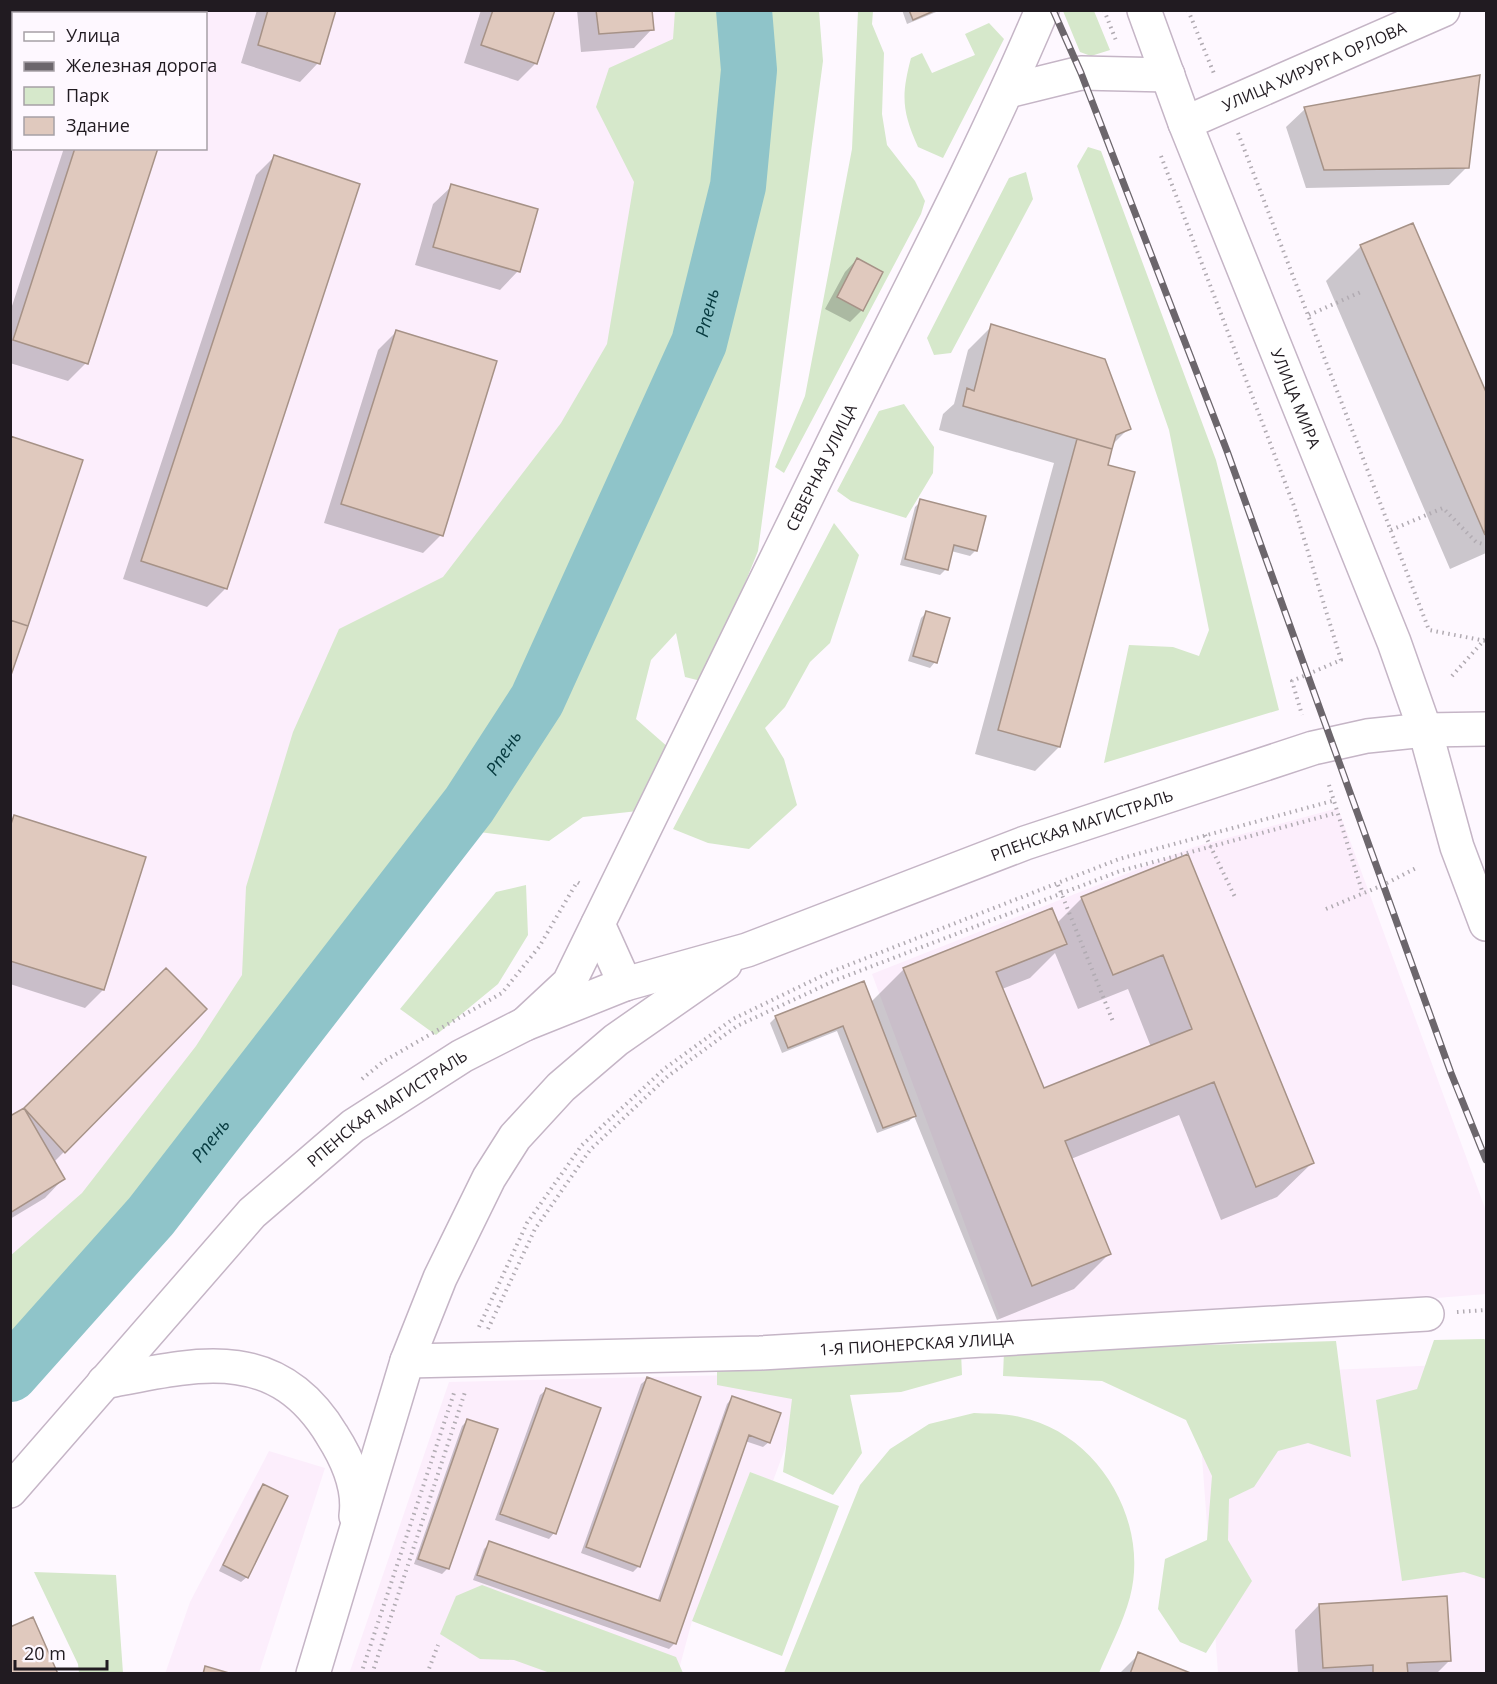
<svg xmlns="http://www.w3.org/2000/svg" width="1497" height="1684" font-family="'Open Sans',sans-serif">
<rect width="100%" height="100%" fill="#fef8ff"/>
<!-- built -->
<path fill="#fceefc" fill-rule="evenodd" d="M 11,11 L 713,11 L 676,353 L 11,1324 ZM 14,14 L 206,14 L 206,148 L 14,148 Z
M 1338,808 L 1486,1211 L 1486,1294 L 1326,1307 L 1003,1327 L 872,974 L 1194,847 Z
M 1486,1363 L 1486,1673 L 1218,1673 L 1196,1376 Z
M 813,1373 L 773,1481 L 750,1472 L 692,1621 L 678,1673 L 349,1674 L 449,1382 Z
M 269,1451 L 325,1468 L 259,1673 L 165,1674 L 190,1602 Z"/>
<!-- green -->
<path fill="#d6e8cb" d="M 675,11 L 819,11 L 823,61 L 758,551 L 705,682 L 685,677 L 676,633 L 651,660 L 636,719 L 669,748 L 638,811 L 583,817 L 549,841 L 433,826 L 361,934 L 258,1053 L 124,1227 L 11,1352 L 10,1256 L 82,1193 L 196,1046 L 242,975 L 246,887 L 293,732 L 339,629 L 443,577 L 561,423 L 607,344 L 634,182 L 596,107 L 609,68 L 673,39 Z
M 858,11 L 873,11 L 872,24 L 884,53 L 882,114 L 887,145 L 915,181 L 925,201 L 921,214 L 784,473 L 775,467 L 805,396 L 852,149 Z
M 1063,11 L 1094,11 L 1110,50 L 1091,56 L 1080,52 Z
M 989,23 L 1004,39 L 943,158 L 918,147 C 902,111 901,96 911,58 L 922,53 L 932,73 L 975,55 L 965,34 Z
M 1088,147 L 1101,151 L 1216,460 L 1279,710 L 1104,763 L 1129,645 L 1173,647 L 1199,656 L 1209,630 L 1169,430 L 1077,166 Z
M 1026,172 L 1033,199 L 951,353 L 934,355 L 927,338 L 1009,178 Z
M 904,404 L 934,447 L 933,473 L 906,518 L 851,501 L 837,491 L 879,411 Z
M 834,523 L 859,555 L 830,643 L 810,662 L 785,707 L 765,728 L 784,759 L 797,805 L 749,849 L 708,843 L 673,829 Z
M 526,885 L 528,935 L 498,984 L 436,1035 L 400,1009 L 496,892 Z
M 1484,1339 L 1486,1340 L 1486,1579 L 1464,1572 L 1402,1581 L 1376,1400 L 1417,1389 L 1434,1340 Z
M 1336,1341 L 1351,1457 L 1308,1443 L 1278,1451 L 1254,1487 L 1229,1499 L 1228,1540 L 1252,1581 L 1206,1653 L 1180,1642 L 1158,1609 L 1165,1559 L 1207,1540 L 1212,1476 L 1186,1420 L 1102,1381 L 1003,1376 L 1004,1351 Z
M 961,1352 L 962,1375 L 901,1392 L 850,1395 L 862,1453 L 833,1495 L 783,1472 L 792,1399 L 717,1385 L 717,1360 Z
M 974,1413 C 989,1414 1005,1413 1020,1417 C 1098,1433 1150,1521 1130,1597 C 1123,1623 1109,1649 1099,1673 L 784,1673 L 860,1485 L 890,1449 L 929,1424 Z
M 750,1472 L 839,1506 L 782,1656 L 692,1621 Z
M 34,1572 L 116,1575 L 123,1673 L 79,1673 L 78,1664 Z
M 482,1585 L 676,1657 L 683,1673 L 550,1673 L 514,1660 L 480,1659 L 440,1634 L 456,1596 Z"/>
<!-- shadow -->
<path fill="#0003" fill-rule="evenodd" d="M 257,10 L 334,10 L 318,63 L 300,82 L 241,63 Z
M 481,10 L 553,10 L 536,63 L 518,81 L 464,63 Z
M 577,10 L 650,10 L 652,29 L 634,48 L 581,52 Z
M 902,10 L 941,10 L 907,24 Z
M 1305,109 L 1467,167 L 1449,185 L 1306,188 L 1286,127 Z
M 64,148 L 156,148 L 86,363 L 68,381 L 10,363 L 10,312 Z
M 274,157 L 226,588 L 207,607 L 123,579 L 256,175 Z
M 452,186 L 518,271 L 500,290 L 415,265 L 433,204 Z
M 1413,225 L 1486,396 L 1486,553 L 1450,569 L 1326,281 L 1361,246 Z
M 857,259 L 862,310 L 850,322 L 825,309 L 845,272 Z
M 992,326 L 1129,428 L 1111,446 L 1106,466 L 1059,747 L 1035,771 L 975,754 L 1054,463 L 939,430 L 943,414 L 954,404 L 968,350 Z
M 396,332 L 441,535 L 423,553 L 324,523 L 378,350 Z
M 921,501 L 976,550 L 970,556 L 951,551 L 946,569 L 940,575 L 900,565 L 915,507 Z
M 926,613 L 935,662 L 930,668 L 908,661 L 921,618 Z
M 14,817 L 103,990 L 85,1008 L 10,984 L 10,821 Z
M 1188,856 L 1312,1163 L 1277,1197 L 1221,1220 L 1179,1115 L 1071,1159 L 1109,1254 L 1074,1289 L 997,1320 L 914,1116 L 909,1121 L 877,1133 L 837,1031 L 782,1053 L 770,1023 L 776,1017 L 870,1003 L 904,969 L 1057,923 L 1082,898 ZM 1055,953 L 1078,1009 L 1128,989 L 1151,1047 L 1043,1090 L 1002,989 L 1030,978 Z
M 205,1009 L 54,1162 L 63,1179 L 45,1198 L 10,1219 L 10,1118 Z
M 647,1379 L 639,1566 L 633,1572 L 581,1553 L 641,1384 Z
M 546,1390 L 554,1533 L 549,1539 L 495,1520 L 540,1395 Z
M 732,1398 L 769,1442 L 763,1447 L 745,1441 L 675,1643 L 669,1649 L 473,1580 L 484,1549 L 490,1543 L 657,1602 L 727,1404 Z
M 468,1420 L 448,1568 L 442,1574 L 414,1564 L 462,1426 Z
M 263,1486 L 247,1577 L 241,1582 L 219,1571 L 258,1491 Z
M 1319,1605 L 1450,1660 L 1436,1674 L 1298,1674 L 1295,1630 Z
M 1139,1654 L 1189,1674 L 1119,1674 Z"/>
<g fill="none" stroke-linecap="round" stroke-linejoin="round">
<!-- river -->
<path stroke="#8fc4c9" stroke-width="56" id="s1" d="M 10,1374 L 151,1216 L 469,805 L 537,700 L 699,343 L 738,186 L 749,70 L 744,10"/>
</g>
<!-- building -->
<path fill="#e0c9be" stroke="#a69287" stroke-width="1.5" d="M 268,10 L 336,10 L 320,64 L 258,45 Z
M 493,10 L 555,10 L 537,64 L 481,45 Z
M 596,10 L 652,10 L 654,30 L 599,34 Z
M 909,10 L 936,10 L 913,20 Z
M 1480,75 L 1469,168 L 1324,170 L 1304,107 Z
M 75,148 L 158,148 L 88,364 L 13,340 Z
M 274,155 L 360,184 L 227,589 L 141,561 Z
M 451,184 L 538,209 L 520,272 L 433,247 Z
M 1413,223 L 1486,392 L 1485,535 L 1360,245 Z
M 857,258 L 883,272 L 863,311 L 837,297 Z
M 991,324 L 1105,359 L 1131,429 L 1116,435 L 1112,449 L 963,406 L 967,388 L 974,391 Z
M 396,330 L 497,361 L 443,536 L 341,504 Z
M 10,436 L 83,460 L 28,626 L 10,620 Z
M 1077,439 L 1112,449 L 1108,465 L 1135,472 L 1060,747 L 998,730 Z
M 920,499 L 986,516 L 977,551 L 954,545 L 948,570 L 905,559 Z
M 926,611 L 950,618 L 937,663 L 913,656 Z
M 10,620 L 28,626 L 10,678 Z
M 14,815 L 146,857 L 104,990 L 10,961 L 10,827 Z
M 1188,854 L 1314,1163 L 1256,1187 L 1214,1082 L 1065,1141 L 1111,1254 L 1032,1286 L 903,968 L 1052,908 L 1067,944 L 996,972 L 1044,1088 L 1099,1066 L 1192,1029 L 1163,955 L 1113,975 L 1081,897 Z
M 166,968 L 207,1009 L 65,1153 L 24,1108 Z
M 864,981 L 916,1116 L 883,1128 L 843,1026 L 788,1048 L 775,1016 Z
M 24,1108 L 65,1179 L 10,1213 L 10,1116 Z
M 647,1377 L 701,1397 L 640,1567 L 586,1547 Z
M 546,1388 L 601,1408 L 556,1534 L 500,1514 Z
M 732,1396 L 781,1413 L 770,1443 L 749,1435 L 676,1644 L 477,1575 L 489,1541 L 660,1601 Z
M 467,1419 L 498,1429 L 449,1569 L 418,1559 Z
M 263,1484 L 288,1496 L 248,1578 L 223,1565 Z
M 1447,1596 L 1451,1661 L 1407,1663 L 1408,1674 L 1373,1674 L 1373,1665 L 1323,1668 L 1319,1604 Z
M 33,1617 L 58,1674 L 10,1674 L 10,1627 Z
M 1138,1652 L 1193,1674 L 1130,1674 Z
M 205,1666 L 229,1673 L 203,1674 Z"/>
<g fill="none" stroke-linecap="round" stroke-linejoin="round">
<!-- minor casing -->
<g stroke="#c5b5c6" stroke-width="36">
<g id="minor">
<path d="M 1008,91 L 1081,73 L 1168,75"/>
<path id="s2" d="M 1185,123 L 1443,10"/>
<path d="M 598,924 L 625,984"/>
<path id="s3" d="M 525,1024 L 569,983 C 660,800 748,615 839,431 C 908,292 981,154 1042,10"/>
<path id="s4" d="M 407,1361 L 760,1353 L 1427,1314"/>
</g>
</g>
<!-- major casing -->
<g stroke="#c5b5c6" stroke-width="36">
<g id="major">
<path id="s5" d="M 1144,10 L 1185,123 L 1394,642 L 1425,730 L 1457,847 L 1486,924"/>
<path d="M 104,1382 C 195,1364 276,1342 332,1435 C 348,1460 360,1487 356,1516"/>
<path id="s6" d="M 10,1491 L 252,1213 L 353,1126 L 462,1056 L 525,1024 L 625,984 L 747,950 L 1025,843 L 1313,748 L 1367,736 L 1425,730 L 1486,729"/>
<path d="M 313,1674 L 407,1361 L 440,1278 L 489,1178 L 515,1137 L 561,1087 L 616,1040 L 725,964"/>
</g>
</g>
<!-- path -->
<path stroke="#b1abb2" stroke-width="4" stroke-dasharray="1.5 4.5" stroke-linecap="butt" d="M 1104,10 L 1117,43
M 1188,10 L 1215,76
M 1238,133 L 1429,630 L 1486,641
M 1161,156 L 1294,506 L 1341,660 L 1292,681 L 1302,715
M 1309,315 L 1363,291
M 1391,530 L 1443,508 L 1476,542 L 1486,545
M 1452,676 L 1486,638
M 1329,785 L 1363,894
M 1205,835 L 1235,897
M 1058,885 L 1114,1024
M 1326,909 L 1383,885 L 1418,867
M 362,1079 L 384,1061 L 502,993 L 539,947 L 577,882 L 582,885
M 1457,1312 L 1486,1310
M 479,1327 L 527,1223 L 582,1145 L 664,1069 L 733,1019 L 828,973 L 1119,859 L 1332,801
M 488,1329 L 535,1229 L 590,1150 L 668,1076 L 737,1026 L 836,980 L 1120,871 L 1336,813
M 361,1674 L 455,1390
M 372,1674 L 465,1392
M 427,1674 L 438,1645"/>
<!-- minor -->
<use href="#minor" stroke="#fff" stroke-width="33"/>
<!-- major -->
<use href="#major" stroke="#fff" stroke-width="33"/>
<!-- rail casing -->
<g stroke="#6c666c" stroke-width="7">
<path id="rail" d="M 1053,10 L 1081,73 L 1227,451 L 1451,1073 L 1486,1160
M 21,14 L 23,10
M 48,14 L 49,10
M 10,36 L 14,30
M 10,130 L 14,121"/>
</g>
<!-- rail -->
<use href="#rail" stroke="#fef8ff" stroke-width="4.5" stroke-dasharray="14" stroke-linecap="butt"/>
</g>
<g text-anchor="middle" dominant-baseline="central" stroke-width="6" stroke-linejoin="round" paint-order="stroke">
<!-- street labels -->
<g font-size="16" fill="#211b21" stroke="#fef8ff">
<text stroke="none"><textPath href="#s2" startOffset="141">УЛИЦА ХИРУРГА ОРЛОВА</textPath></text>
<text stroke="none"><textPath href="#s5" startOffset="417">УЛИЦА МИРА</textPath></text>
<text stroke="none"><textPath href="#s3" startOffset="634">СЕВЕРНАЯ УЛИЦА</textPath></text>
<text stroke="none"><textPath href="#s6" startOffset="1294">РПЕНСКАЯ МАГИСТРАЛЬ</textPath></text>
<text stroke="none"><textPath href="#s6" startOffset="540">РПЕНСКАЯ МАГИСТРАЛЬ</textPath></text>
<text stroke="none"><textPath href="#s4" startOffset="510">1-Я ПИОНЕРСКАЯ УЛИЦА</textPath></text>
</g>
<!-- water labels -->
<g font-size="18" font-style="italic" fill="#063a3f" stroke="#fef8ff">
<text stroke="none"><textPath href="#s1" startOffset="1280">Рпень</textPath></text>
<text stroke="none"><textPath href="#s1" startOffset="794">Рпень</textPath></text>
<text stroke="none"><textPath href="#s1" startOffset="308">Рпень</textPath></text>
</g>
</g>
<!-- border -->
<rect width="1497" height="1684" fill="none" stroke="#211b21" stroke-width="24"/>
<!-- legend -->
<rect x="12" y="12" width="195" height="138" fill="#fef8ff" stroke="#a6a0a6" stroke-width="1.5"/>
<rect x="24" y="32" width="30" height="9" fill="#ffffff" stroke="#a6a0a6" stroke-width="1.5"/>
<text x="66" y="42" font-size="18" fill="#211b21">Улица</text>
<rect x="24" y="62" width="30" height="9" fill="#6c666c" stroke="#a6a0a6" stroke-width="1.5"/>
<text x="66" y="72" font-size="18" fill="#211b21">Железная дорога</text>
<rect x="24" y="87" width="30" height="18" fill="#d6e8cb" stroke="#a6a0a6" stroke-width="1.5"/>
<text x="66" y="102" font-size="18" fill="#211b21">Парк</text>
<rect x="24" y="117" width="30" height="18" fill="#e0c9be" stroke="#a6a0a6" stroke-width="1.5"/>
<text x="66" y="132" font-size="18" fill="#211b21">Здание</text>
<!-- scale -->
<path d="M15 1660v9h92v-9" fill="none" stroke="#211b21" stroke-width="3"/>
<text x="24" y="1660" font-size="18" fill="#211b21" stroke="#fef8ff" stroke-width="4.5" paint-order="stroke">20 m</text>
</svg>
